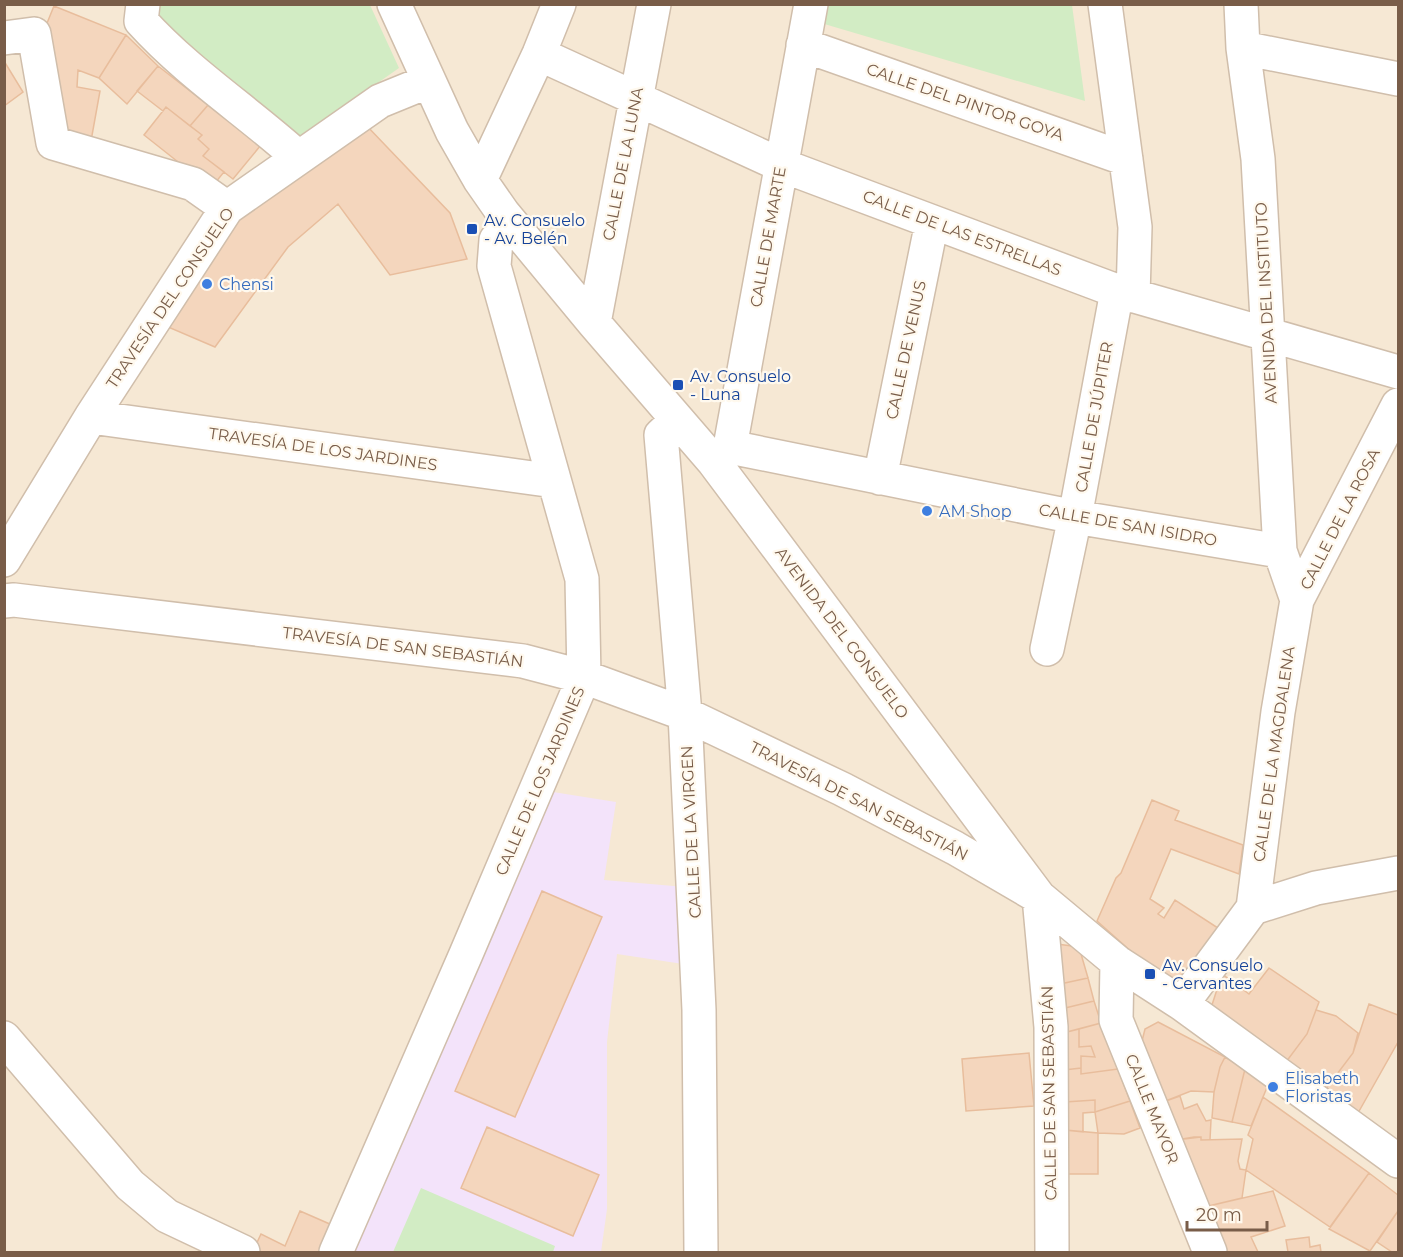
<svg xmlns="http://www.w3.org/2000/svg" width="1403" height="1257" font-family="Montserrat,sans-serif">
<rect width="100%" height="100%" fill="#fdf6e7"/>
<!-- residential -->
<path fill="#f6e8d4" d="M 5,5 L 1398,5 L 1398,1252 L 5,1252 Z"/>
<!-- education -->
<path fill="#f3e3fa" d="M 553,792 L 616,802 L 604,880 L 685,887 L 683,964 L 617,954 L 607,1042 L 607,1209 L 601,1252 L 352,1252 Z"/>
<!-- green -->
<path fill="#d2ecc4" d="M 151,5 L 370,5 L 399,68 L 295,141 L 149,17 Z
M 824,5 L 1072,5 L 1085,101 L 821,23 Z
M 421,1188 L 555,1246 L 553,1252 L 393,1252 Z"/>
<!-- building -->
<path fill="#f4d6bd" stroke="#e8bd9c" stroke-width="1.5" d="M 54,6 L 126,35 L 99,78 L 78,70 L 77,87 L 100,91 L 91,141 L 59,130 L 45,28 Z
M 126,35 L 158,66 L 127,104 L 99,78 Z
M 4,61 L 23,92 L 4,106 Z
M 158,66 L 208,105 L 190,126 L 166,107 L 163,111 L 137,91 Z
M 208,105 L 261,145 L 233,179 L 203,156 L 209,149 L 198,139 L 202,135 L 190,126 Z
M 166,107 L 202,135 L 198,139 L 209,149 L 203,156 L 224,172 L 211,188 L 144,135 Z
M 365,124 L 450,213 L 467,259 L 390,275 L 338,204 L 288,247 L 215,347 L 161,324 L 233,214 Z
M 1152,800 L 1179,811 L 1175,820 L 1243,845 L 1239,874 L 1171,849 L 1150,899 L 1164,908 L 1158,914 L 1164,918 L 1175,900 L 1221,930 L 1178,984 L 1133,953 L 1097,921 L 1116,878 L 1121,873 Z
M 542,891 L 602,917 L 515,1117 L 455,1091 Z
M 1057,944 L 1079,947 L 1088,978 L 1060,984 Z
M 1269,968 L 1319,1002 L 1307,1034 L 1286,1062 L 1211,1008 L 1222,974 L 1249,994 Z
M 1088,978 L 1094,1001 L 1061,1009 L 1060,984 Z
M 1094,1001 L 1101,1023 L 1063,1033 L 1061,1009 Z
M 1369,1004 L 1398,1015 L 1398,1042 L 1358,1113 L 1325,1090 L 1353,1053 Z
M 1316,1010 L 1336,1016 L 1358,1033 L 1353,1053 L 1325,1090 L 1286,1062 L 1307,1034 Z
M 1158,1022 L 1225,1057 L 1220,1067 L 1214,1092 L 1191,1091 L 1163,1102 L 1142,1041 L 1145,1029 Z
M 1101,1023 L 1118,1069 L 1081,1074 L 1081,1056 L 1095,1057 L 1091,1046 L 1079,1047 L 1079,1029 Z
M 1079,1029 L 1079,1047 L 1091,1046 L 1095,1057 L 1081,1056 L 1081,1068 L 1064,1070 L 1063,1033 Z
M 1029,1053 L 1034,1106 L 966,1111 L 962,1059 Z
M 1225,1057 L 1245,1069 L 1232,1122 L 1212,1118 L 1214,1092 L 1220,1067 Z
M 1081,1068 L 1081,1074 L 1118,1069 L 1130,1101 L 1095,1112 L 1095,1100 L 1065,1102 L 1064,1070 Z
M 1245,1069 L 1268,1085 L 1251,1126 L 1232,1122 Z
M 1180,1096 L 1184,1109 L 1197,1104 L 1206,1121 L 1211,1120 L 1210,1140 L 1201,1140 L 1201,1137 L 1176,1140 L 1163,1102 Z
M 1263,1097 L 1369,1173 L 1330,1227 L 1246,1170 L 1253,1139 L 1248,1135 Z
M 1095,1100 L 1095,1112 L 1083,1113 L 1083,1132 L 1065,1130 L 1065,1102 Z
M 1130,1101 L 1140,1128 L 1124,1134 L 1098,1133 L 1095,1112 Z
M 487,1127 L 599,1175 L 573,1236 L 461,1188 Z
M 1065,1130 L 1098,1133 L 1098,1174 L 1065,1174 Z
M 1194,1137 L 1201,1137 L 1201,1140 L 1242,1139 L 1238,1161 L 1240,1169 L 1246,1170 L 1242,1198 L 1200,1208 L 1176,1140 Z
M 1369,1173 L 1398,1195 L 1398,1211 L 1370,1251 L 1329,1229 Z
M 1273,1191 L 1285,1226 L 1251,1237 L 1258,1252 L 1216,1252 L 1200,1208 Z
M 300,1211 L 332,1225 L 320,1252 L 262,1252 L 254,1249 L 261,1234 L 285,1246 Z
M 1398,1211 L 1398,1252 L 1392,1252 L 1377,1242 Z
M 1309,1237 L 1310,1247 L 1320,1245 L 1321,1252 L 1288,1252 L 1286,1240 Z"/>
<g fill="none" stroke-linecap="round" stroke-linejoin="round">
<!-- minor casing -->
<g stroke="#d0beab" stroke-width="36">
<path id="minor" d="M 143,4 L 141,21 C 188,73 247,111 298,157
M 394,4 L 452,131 L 480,180 L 503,213 L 594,323 L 714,462 L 1039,897 L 1117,962 L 1182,1004 L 1398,1161
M 1105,4 L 1135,227 L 1133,296
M 1241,4 L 1243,48 L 1258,159 L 1280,551 L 1297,600
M 4,38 L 34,34 L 53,143 L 193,184 L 227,208
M 803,45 L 1126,159
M 1243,48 L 1398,79
M 539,54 L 781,165 L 1117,291 L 1398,372
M 480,180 L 539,54 L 559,4
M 594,323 L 654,4
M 91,417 L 554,481
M 677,420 L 661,435 L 685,714 L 699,1010 L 701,1252
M 730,447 L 1075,517 L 1280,551
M 714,462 L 730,447 L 811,4
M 880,478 L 932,222
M 4,560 L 91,417 L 227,208 L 380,101 L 429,81
M 4,601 L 14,600 L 523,661 L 584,677 L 685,714 L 842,789 L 955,848 L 1039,897 L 1051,1027 L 1052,1252
M 1047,649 L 1075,517 L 1117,291
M 1253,908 L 1278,712 L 1297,600 L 1398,405
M 1117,962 L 1116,1020 L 1210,1252
M 1182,1004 L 1253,908 L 1316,888 L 1398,873
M 4,1038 L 130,1185 L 167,1216 L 243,1252
M 336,1252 L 466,954 L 584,677 L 582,579 L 494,266 L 496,240 L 511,223"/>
</g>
<!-- minor -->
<use href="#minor" stroke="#fff" stroke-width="33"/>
</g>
<!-- markers -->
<g fill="#1a4fb4" stroke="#fff9ee" stroke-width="2">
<rect x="466" y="223" width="12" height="12" rx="3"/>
<rect x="672" y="379" width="12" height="12" rx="3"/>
<rect x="1144" y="968" width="12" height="12" rx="3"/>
</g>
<g fill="#3f7fe0" stroke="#fff9ee" stroke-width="2">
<circle cx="207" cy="284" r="6"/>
<circle cx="927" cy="511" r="6"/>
<circle cx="1273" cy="1087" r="6"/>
</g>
<g text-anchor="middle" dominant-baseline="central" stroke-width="4.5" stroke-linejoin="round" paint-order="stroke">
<!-- street labels -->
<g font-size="16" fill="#795d49" stroke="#fff9ee">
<text transform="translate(965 102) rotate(19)">CALLE DEL PINTOR GOYA</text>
<text transform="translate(623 164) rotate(-79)">CALLE DE LA LUNA</text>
<text transform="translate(962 233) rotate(21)">CALLE DE LAS ESTRELLAS</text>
<text transform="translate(768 237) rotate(-80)">CALLE DE MARTE</text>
<text transform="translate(170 298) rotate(-56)">TRAVESÍA DEL CONSUELO</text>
<text transform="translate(1266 303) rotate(-93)">AVENIDA DEL INSTITUTO</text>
<text transform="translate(906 350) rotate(-78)">CALLE DE VENUS</text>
<text transform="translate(1094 417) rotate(-80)">CALLE DE JÚPITER</text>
<text transform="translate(323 449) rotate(8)">TRAVESÍA DE LOS JARDINES</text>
<text transform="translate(1340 519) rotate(-63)">CALLE DE LA ROSA</text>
<text transform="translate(1128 525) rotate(10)">CALLE DE SAN ISIDRO</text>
<text transform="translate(842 633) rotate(53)">AVENIDA DEL CONSUELO</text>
<text transform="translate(403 647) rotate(7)">TRAVESÍA DE SAN SEBASTIÁN</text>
<text transform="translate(1274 754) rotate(-82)">CALLE DE LA MAGDALENA</text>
<text transform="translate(540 781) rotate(-67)">CALLE DE LOS JARDINES</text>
<text transform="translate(859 801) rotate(27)">TRAVESÍA DE SAN SEBASTIÁN</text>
<text transform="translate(691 832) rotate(-93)">CALLE DE LA VIRGEN</text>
<text transform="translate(1049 1093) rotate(-91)">CALLE DE SAN SEBASTIÁN</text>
<text transform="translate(1152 1109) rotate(68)">CALLE MAYOR</text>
</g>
<!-- transit labels -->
<g font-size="16" fill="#164399" stroke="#fff9ee" text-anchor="start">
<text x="484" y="220">Av. Consuelo<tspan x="484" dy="18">- Av. Belén</tspan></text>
<text x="690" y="376">Av. Consuelo<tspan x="690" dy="18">- Luna</tspan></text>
<text x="1162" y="965">Av. Consuelo<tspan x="1162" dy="18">- Cervantes</tspan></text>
</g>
<!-- shop labels -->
<g font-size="16" fill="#366cbe" stroke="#fff9ee" text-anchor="start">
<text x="219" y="284">Chensi</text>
<text x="939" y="511">AM Shop</text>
<text x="1285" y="1078">Elisabeth<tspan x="1285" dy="18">Floristas</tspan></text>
</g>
</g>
<!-- border -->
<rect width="1403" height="1257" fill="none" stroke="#795d49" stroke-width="12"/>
<!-- scale -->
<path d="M1187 1221v9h80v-9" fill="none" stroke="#795d49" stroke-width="3"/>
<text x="1196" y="1221" font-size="18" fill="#795d49" stroke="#fff9ee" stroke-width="4.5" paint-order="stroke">20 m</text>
</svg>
